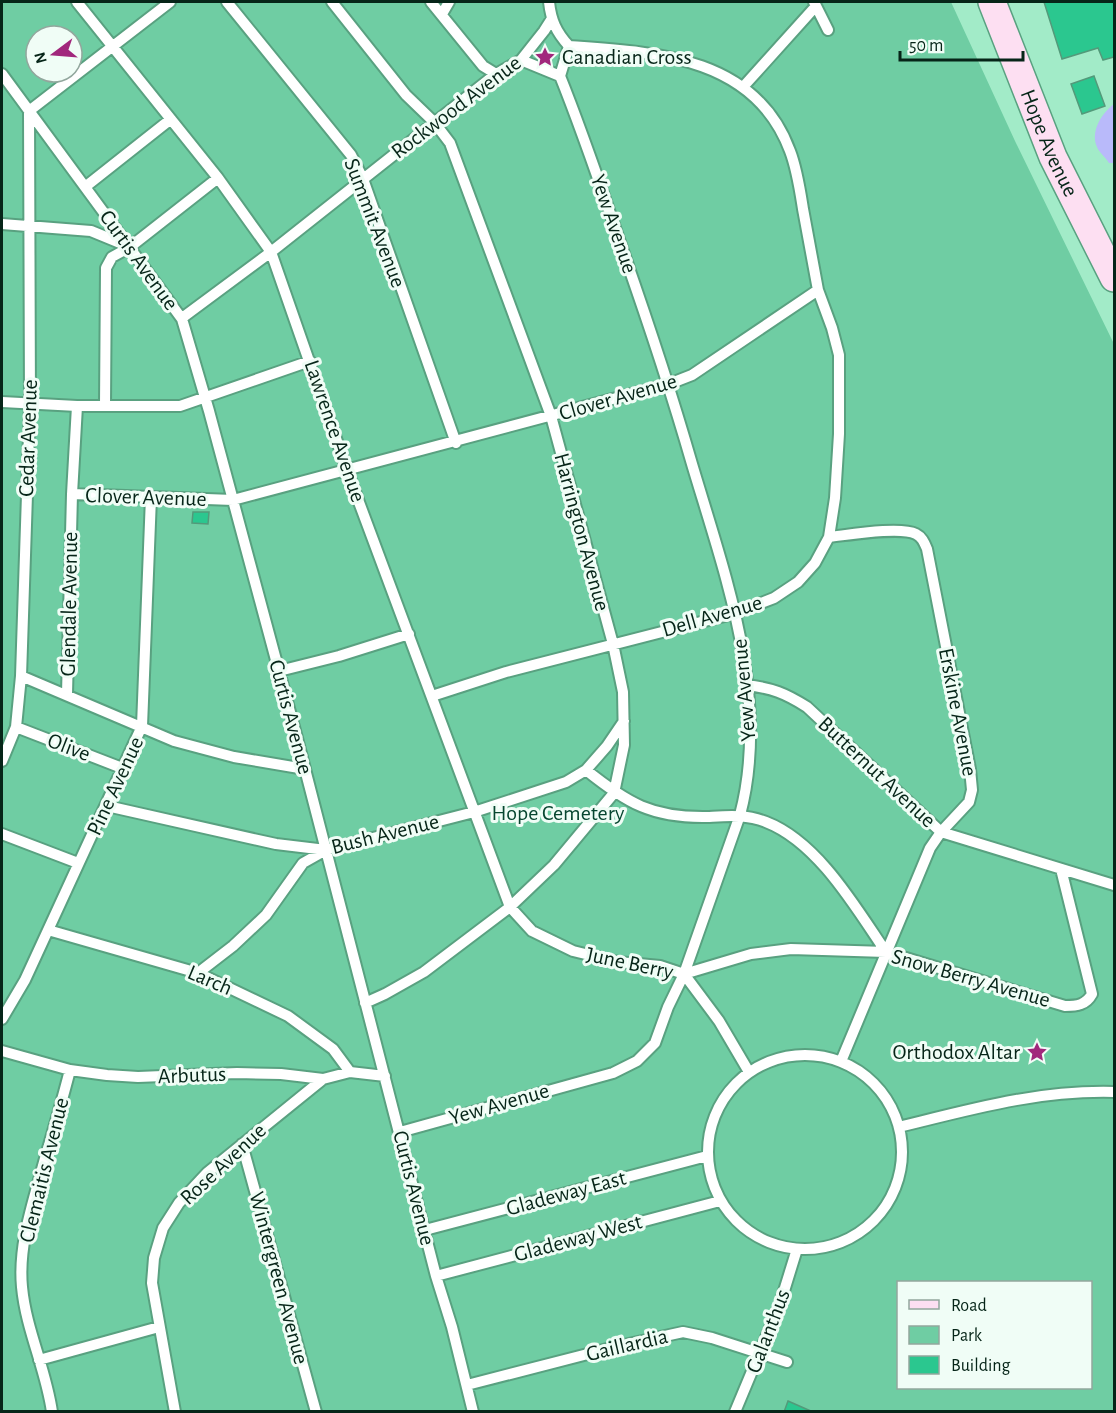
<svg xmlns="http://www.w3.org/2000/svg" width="1116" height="1413" font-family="'Alegreya Sans',sans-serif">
<rect width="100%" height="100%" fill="#a2ebc8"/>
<!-- green -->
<path fill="#6fcda3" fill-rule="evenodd" d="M 2,2 L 951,2 L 1015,141 L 1114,344 L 1114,1411 L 2,1412 ZM 36,36 L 72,36 L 72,72 L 36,72 ZM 898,1282 L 1090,1282 L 1090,1388 L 898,1388 Z"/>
<!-- water -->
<path fill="#b9bafa" d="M 1114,104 L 1114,163 L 1109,163 C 1106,158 1099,152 1097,147 C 1090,131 1102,113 1114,104 Z"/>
<!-- building -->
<path fill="#2bc78f" stroke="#539a7a" stroke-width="1.5" d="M 1044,2 L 1114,2 L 1114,57 L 1103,60 L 1098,48 L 1062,59 Z
M 1094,76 L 1105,106 L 1082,114 L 1071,84 Z
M 193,512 L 209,512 L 208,524 L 192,523 Z
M 788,1401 L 813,1412 L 784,1412 Z"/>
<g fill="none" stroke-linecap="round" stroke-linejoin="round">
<!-- service casing -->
<g stroke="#59a180" stroke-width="14">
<path id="service" d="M 77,2 L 218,178 L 271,252 L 347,470 L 510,907 L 532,931 L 573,951 L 618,962 L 660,966 L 684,974 L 719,1021 L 749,1072
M 227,2 L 351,155 L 363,179 L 456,443
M 332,2 L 406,95 L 434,122 L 450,143 L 551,416 L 613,644 L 623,692 L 624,745 L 614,793 L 554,865 L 510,907 L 424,972 L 385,994 L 365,1003
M 431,2 L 483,66 L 496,74
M 549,2 C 551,20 556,32 569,46 L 560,76
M 814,2 L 828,30
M 442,14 L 449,2
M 2,74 L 182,319 L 209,411 L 297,738 L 436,1276 L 452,1327 L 473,1412
M 743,87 L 816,6
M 85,187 L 171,119
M 2,224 L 91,231 L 130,247
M 182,318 L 271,252 L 496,74 L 521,60 L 544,31 L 551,20
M 2,402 L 77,406 L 180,406 L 310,361
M 105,405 L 106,268 L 112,257 L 130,247 L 218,178
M 72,494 L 233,500 L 669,384 L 692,375 L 818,290 C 813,263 808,236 803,209 C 800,190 797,169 790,151 C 755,56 655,52 569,46
M 829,537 C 848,535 900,526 916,534 C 922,537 924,542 927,549 L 970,769 L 972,790 L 969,802 L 941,832 L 930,848 L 842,1059
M 279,671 L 339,656 L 409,634
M 21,676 L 174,741 L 234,757 L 305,769
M 746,685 C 772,688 785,693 807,707 L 941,832 L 1114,885
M 67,694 L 72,494 L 77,406
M 432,696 L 506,672 L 736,613 L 774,598 L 798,582 L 815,563 L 829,537 L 835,498 L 839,434 L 839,355 L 832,328 L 818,290
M 16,727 L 122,768
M 2,761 L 16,727 L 21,676 L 30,404 L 29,111 L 170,2
M 586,770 C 627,803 652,818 707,817 C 727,816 746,814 766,822 C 818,842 856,908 886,952
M 107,806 L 276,844 L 326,850 L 474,812 L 566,782 L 586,770 L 607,746 L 624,721
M 2,834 L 78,863
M 48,930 L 198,973 L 288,1016 L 333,1049 L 350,1072
M 198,973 L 233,946 L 266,915 L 303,863 L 326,850
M 684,974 L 751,954 L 791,949 L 886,952 L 1065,1006 C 1077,1006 1086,1005 1092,994 L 1061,869
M 2,1019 L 25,980 L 142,726 L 151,497
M 2,1051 L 70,1070 L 107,1075 L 138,1077 L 237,1073 L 281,1074 L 323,1079 L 350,1072 L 385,1076
M708 1152a97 97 0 1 1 194 0a97 97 0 1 1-194 0Z
M 899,1127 C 972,1109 1038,1090 1114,1092
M 400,1132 L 613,1073 L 637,1061 L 655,1043 L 668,1007 L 684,974 L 740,815 C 771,698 725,575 692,464 C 671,391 647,319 622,248 C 602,190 583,133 560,76 L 521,60
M 242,1144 L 316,1412
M 425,1230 L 707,1156
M 436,1276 L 720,1201
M 39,1360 L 159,1327
M 467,1385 L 615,1347 L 683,1332 L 712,1338 L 787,1362
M 52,1412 C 46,1369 26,1330 22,1287 C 18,1245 33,1203 44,1162 C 53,1132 62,1101 70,1070
M 175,1412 L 152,1283 L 154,1258 L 163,1228 L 179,1203 L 207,1173 L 323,1079
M 735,1412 L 780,1304 L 797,1249"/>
</g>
<!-- secondary casing -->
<g stroke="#59a180" stroke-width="30">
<g id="secondary">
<path id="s1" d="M 992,2 L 1053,157 L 1114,278"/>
</g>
</g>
<!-- service -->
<use href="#service" stroke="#fff" stroke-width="10"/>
<!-- secondary -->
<use href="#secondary" stroke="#fddff2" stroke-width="27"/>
</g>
<!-- icons -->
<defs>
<g id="sight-bare" transform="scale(1.62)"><path d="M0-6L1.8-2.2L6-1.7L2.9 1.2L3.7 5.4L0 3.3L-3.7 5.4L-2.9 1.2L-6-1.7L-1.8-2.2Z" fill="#a1277c" stroke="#f0fdf6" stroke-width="2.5" paint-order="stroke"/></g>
</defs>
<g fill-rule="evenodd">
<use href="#sight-bare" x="545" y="57"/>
<use href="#sight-bare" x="1037" y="1052"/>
</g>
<g text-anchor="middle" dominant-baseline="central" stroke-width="6" stroke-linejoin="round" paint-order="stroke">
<!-- poi labels -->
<g font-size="22" fill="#062518" stroke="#f0fdf6" text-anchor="start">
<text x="562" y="57">Canadian Cross</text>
<text x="1020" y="1052" text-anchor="end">Orthodox Altar</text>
</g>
<!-- street labels -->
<g font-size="22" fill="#062518" stroke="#f0fdf6">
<text transform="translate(456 107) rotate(-37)">Rockwood Avenue</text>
<text stroke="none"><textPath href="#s1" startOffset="152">Hope Avenue</textPath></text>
<text transform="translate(375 223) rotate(69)">Summit Avenue</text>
<text transform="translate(614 224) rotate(71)">Yew Avenue</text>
<text transform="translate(139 260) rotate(54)">Curtis Avenue</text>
<text transform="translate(618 397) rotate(-16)">Clover Avenue</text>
<text transform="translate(335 431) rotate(71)">Lawrence Avenue</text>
<text transform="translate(28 438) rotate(-88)">Cedar Avenue</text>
<text transform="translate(146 497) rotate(2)">Clover Avenue</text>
<text transform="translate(582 532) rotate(75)">Harrington Avenue</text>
<text transform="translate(69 604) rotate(-89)">Glendale Avenue</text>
<text transform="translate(712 616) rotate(-16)">Dell Avenue</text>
<text transform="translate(744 690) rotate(-95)">Yew Avenue</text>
<text transform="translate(958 712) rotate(79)">Erskine Avenue</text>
<text transform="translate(291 717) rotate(75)">Curtis Avenue</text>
<text transform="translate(69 747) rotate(21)">Olive</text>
<text transform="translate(877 772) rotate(43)">Butternut Avenue</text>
<text transform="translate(115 786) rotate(-65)">Pine Avenue</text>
<text transform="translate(385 834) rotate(-14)">Bush Avenue</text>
<text transform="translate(630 963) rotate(12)">June Berry</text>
<text transform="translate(971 978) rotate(16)">Snow Berry Avenue</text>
<text transform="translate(210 980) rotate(23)">Larch</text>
<text transform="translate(192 1075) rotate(-2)">Arbutus</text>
<text transform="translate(499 1104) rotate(-16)">Yew Avenue</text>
<text transform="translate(223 1164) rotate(-43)">Rose Avenue</text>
<text transform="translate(44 1170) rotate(-76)">Clemaitis Avenue</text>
<text transform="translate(414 1188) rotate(76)">Curtis Avenue</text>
<text transform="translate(566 1193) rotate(-15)">Gladeway East</text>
<text transform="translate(578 1238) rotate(-15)">Gladeway West</text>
<text transform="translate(279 1278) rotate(75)">Wintergreen Avenue</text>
<text transform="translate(768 1331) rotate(-69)">Galanthus</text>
<text transform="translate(627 1345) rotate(-13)">Gaillardia</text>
</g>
<!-- park labels -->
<g font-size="22" fill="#074630" stroke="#f0fdf6">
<text x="558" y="813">Hope Cemetery</text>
</g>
</g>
<!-- border -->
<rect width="1116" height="1413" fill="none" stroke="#062518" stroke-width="6"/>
<!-- legend -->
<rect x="897" y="1281" width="195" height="108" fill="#f0fdf6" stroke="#92a79d" stroke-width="1.5"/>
<rect x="909" y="1300" width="30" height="9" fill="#fddff2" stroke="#92a79d" stroke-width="1.5"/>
<text x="951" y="1311" font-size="18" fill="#062518">Road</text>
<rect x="909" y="1326" width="30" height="18" fill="#6fcda3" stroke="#92a79d" stroke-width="1.5"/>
<text x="951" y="1341" font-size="18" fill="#062518">Park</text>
<rect x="909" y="1356" width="30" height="18" fill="#2bc78f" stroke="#92a79d" stroke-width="1.5"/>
<text x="951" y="1371" font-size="18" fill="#062518">Building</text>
<!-- north arrow -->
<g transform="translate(54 54) rotate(254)"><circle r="28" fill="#f0fdf6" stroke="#92a79d" stroke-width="1.5"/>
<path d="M0-4.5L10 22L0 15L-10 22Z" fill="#a1277c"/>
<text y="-9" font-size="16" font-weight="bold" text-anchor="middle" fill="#062518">N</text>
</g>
<!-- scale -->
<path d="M900 51v9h123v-9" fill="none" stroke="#062518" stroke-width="3"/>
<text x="909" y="51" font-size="18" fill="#062518" stroke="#f0fdf6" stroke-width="4.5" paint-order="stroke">50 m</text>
</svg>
